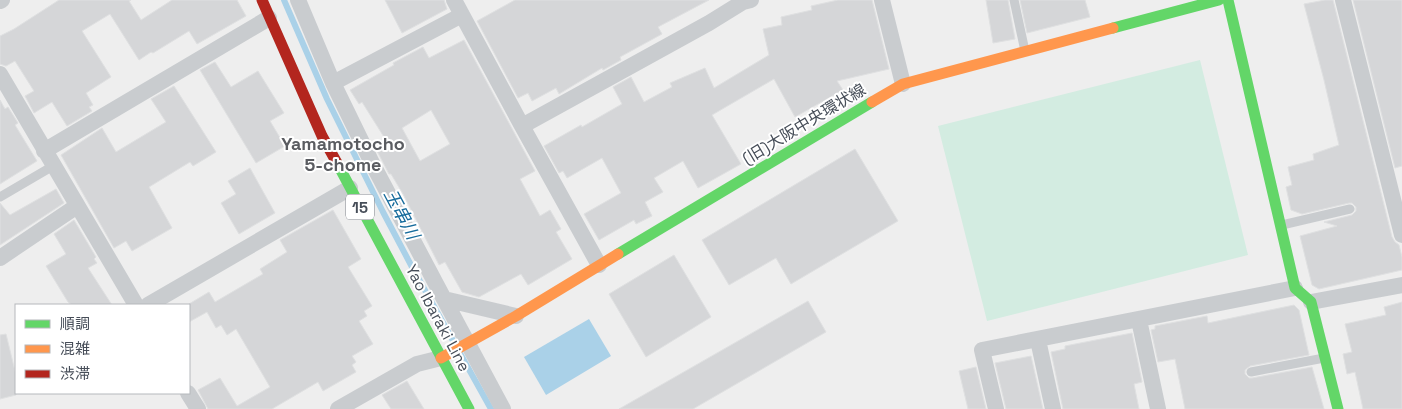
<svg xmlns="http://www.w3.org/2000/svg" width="1402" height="409" font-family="'Space Grotesk','Noto Sans JP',sans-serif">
<rect width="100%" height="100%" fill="#eee"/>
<!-- green -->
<path fill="#d3ece1" d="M 1200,60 L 1248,255 L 987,321 L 938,126 Z"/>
<!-- water -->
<path fill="#aad1e8" d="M 589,319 L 611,356 L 546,395 L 524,357 Z"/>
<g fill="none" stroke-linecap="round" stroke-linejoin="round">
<!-- stream -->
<path stroke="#aad1e8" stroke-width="6" d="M 284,0 L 327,99 L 383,212 L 412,267 L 491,409"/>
</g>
<!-- building -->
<path fill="#d5d6d8" stroke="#dfe0e1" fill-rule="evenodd" d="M 59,0 L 131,0 L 129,1 L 141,20 L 172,0 L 237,0 L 246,16 L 197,44 L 189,31 L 153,53 L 151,52 L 139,60 L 110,14 L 82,31 L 111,77 L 86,93 L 93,105 L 89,107 L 92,111 L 67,126 L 52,102 L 34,113 L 25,96 L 34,91 L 15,61 L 6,66 L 0,64 L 0,36 L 14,29 Z
M 385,0 L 444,0 L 447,9 L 402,33 Z
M 515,0 L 709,0 L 658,27 L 662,34 L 620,57 L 621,60 L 603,70 L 602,68 L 559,94 L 556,88 L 532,101 L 528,93 L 518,98 L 477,21 Z
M 838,0 L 872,0 L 889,69 L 837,81 L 843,90 L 795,117 L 774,79 L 712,115 L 741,164 L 698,188 L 683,161 L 654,178 L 663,192 L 645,202 L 652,216 L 636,224 L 634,220 L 599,240 L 584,214 L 621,193 L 602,158 L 567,178 L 563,171 L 559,173 L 544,146 L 581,125 L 582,127 L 622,104 L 613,87 L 631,77 L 644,102 L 672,87 L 670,83 L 705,68 L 714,88 L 769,55 L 763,29 L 782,25 L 781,17 L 812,10 L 811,6 Z
M 986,0 L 1008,0 L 1015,39 L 993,43 Z
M 1020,0 L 1085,0 L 1090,17 L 1027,33 Z
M 1325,0 L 1333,0 L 1392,237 L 1395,242 L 1399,245 L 1402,257 L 1402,270 L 1319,289 L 1312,285 L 1300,236 L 1337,226 L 1324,222 L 1352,215 L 1356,211 L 1356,207 L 1352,203 L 1349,203 L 1302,214 L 1291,210 L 1286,187 L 1292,185 L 1288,167 L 1314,160 L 1313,154 L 1339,145 L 1324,80 L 1304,4 Z
M 1353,0 L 1402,0 L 1402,166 L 1395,168 Z
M 464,40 L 535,171 L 520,179 L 540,216 L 550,210 L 561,229 L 556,232 L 572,259 L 528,285 L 521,274 L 479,297 L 462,292 L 445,262 L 439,265 L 403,194 L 391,174 L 389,174 L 377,151 L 389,145 L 362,102 L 359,104 L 350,90 L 394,65 L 393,63 L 423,47 L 429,58 ZM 431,110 L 450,144 L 420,161 L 402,128 Z
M 215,62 L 231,87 L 258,71 L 284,113 L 270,121 L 285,146 L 256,163 L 200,70 Z
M 174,86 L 216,152 L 193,166 L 190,162 L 149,187 L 172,228 L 132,251 L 126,241 L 114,248 L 61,155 L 102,128 L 116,152 L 166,122 L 151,99 Z
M 0,100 L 5,109 L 8,107 L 18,123 L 15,125 L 37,161 L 0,184 Z
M 855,149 L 898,221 L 791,284 L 776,258 L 729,285 L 702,240 Z
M 250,168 L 275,213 L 239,234 L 221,203 L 236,194 L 228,181 Z
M 56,189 L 64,203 L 0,245 L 0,203 L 10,215 Z
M 333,210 L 361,259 L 348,267 L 372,306 L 364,311 L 367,316 L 359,321 L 373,344 L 352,356 L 356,362 L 352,365 L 356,372 L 323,391 L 318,382 L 272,409 L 208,409 L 198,390 L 220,378 L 237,406 L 270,387 L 236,329 L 227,335 L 221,325 L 216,328 L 207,312 L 189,322 L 189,304 L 209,292 L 215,302 L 263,274 L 260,269 L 287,252 L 280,240 Z
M 74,220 L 96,257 L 94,259 L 97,263 L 88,268 L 112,305 L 72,305 L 68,302 L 46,266 L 66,254 L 54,234 Z
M 674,255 L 711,317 L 646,357 L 609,294 Z
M 808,301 L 826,332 L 693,409 L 619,409 Z
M 1402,302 L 1402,409 L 1363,409 L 1355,372 L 1347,374 L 1343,354 L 1352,352 L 1345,324 L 1386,315 L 1384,307 Z
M 1294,305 L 1299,310 L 1309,355 L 1250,366 L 1245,370 L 1245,374 L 1249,378 L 1252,378 L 1312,367 L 1324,409 L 1185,409 L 1175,359 L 1158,362 L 1151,330 L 1155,329 L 1155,326 L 1207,316 L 1208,323 Z
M 1132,333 L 1142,382 L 1134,384 L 1139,409 L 1063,409 L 1051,352 L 1065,349 L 1065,346 Z
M 6,334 L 16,375 L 16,395 L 0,399 L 0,335 Z
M 1031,356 L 1043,409 L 1006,409 L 995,363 Z
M 976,367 L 986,409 L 968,409 L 959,371 Z
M 407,381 L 424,409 L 391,409 L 382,395 Z"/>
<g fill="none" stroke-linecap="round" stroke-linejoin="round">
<!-- lane -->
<path stroke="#c9cccf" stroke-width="9" d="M 1014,0 L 1025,51
M 0,197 L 53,166
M 1282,225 L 1350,209
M 1251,372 L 1324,358"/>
<!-- street -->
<path stroke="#c9cccf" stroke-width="16" d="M 298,0 L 333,83 L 372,163 L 444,299 L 516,316
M 454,0 L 522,126 L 599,265
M 882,0 L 903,84
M 1343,0 L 1402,235
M 0,1 L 2,0
M 0,74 L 136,305
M 333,83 L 462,15
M 522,126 L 709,23 L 743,2 L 751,0
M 44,151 L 269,18
M 0,258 L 77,206
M 444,299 L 503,409
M 1311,302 L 1402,285
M 148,305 L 350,188
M 1139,320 L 1158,409
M 1038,340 L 1053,409
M 188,393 L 198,409
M 338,409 L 417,364 L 441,358
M 996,409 L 982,350 L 1295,288"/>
<!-- fast -->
<path stroke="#63d668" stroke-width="11" d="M 1228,0 L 1295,288 L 1311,302 L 1338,409
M 1113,28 L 1219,0
M 337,163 L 469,409
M 618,254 L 872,102"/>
<!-- slow -->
<path stroke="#ff974d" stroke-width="11" d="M 872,102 L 903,84 L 1113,28
M 441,358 L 516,316 L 618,254"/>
<!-- jam -->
<path stroke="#b3261e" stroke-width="11" d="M 262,0 L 322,136 L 337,163"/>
</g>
<g text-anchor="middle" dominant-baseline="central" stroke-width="4" stroke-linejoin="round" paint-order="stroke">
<!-- shield labels -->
<rect fill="#fff" stroke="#7e828a" stroke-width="1" x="346" y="194.5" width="28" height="25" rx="4"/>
<g font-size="15" font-weight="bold" fill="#464d58">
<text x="360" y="207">15</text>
</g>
<!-- street labels -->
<g font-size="16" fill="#464d58" stroke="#fff">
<text transform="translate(804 124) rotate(-31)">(旧)大阪中央環状線</text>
<text transform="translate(438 318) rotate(62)">Yao Ibaraki Line</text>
</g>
<!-- neighbourhood labels -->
<g font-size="18" font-weight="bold" fill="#5a5c61" stroke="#fff">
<text x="343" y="143">Yamamotocho<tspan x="343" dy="21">5-chome</tspan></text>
</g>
<!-- water labels -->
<g font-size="18" font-style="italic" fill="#166b9c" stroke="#fff">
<text transform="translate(402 214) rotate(62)">玉串川</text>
</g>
</g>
<!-- legend -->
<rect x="15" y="304" width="175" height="90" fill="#ffffff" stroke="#b5b8bc"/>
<rect x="25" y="320" width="25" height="8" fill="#63d668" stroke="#b5b8bc"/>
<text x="60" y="329" font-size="15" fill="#464d58">順調</text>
<rect x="25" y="345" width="25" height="8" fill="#ff974d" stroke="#b5b8bc"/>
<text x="60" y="354" font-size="15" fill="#464d58">混雑</text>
<rect x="25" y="370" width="25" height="8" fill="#b3261e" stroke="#b5b8bc"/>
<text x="60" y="379" font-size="15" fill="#464d58">渋滞</text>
</svg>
